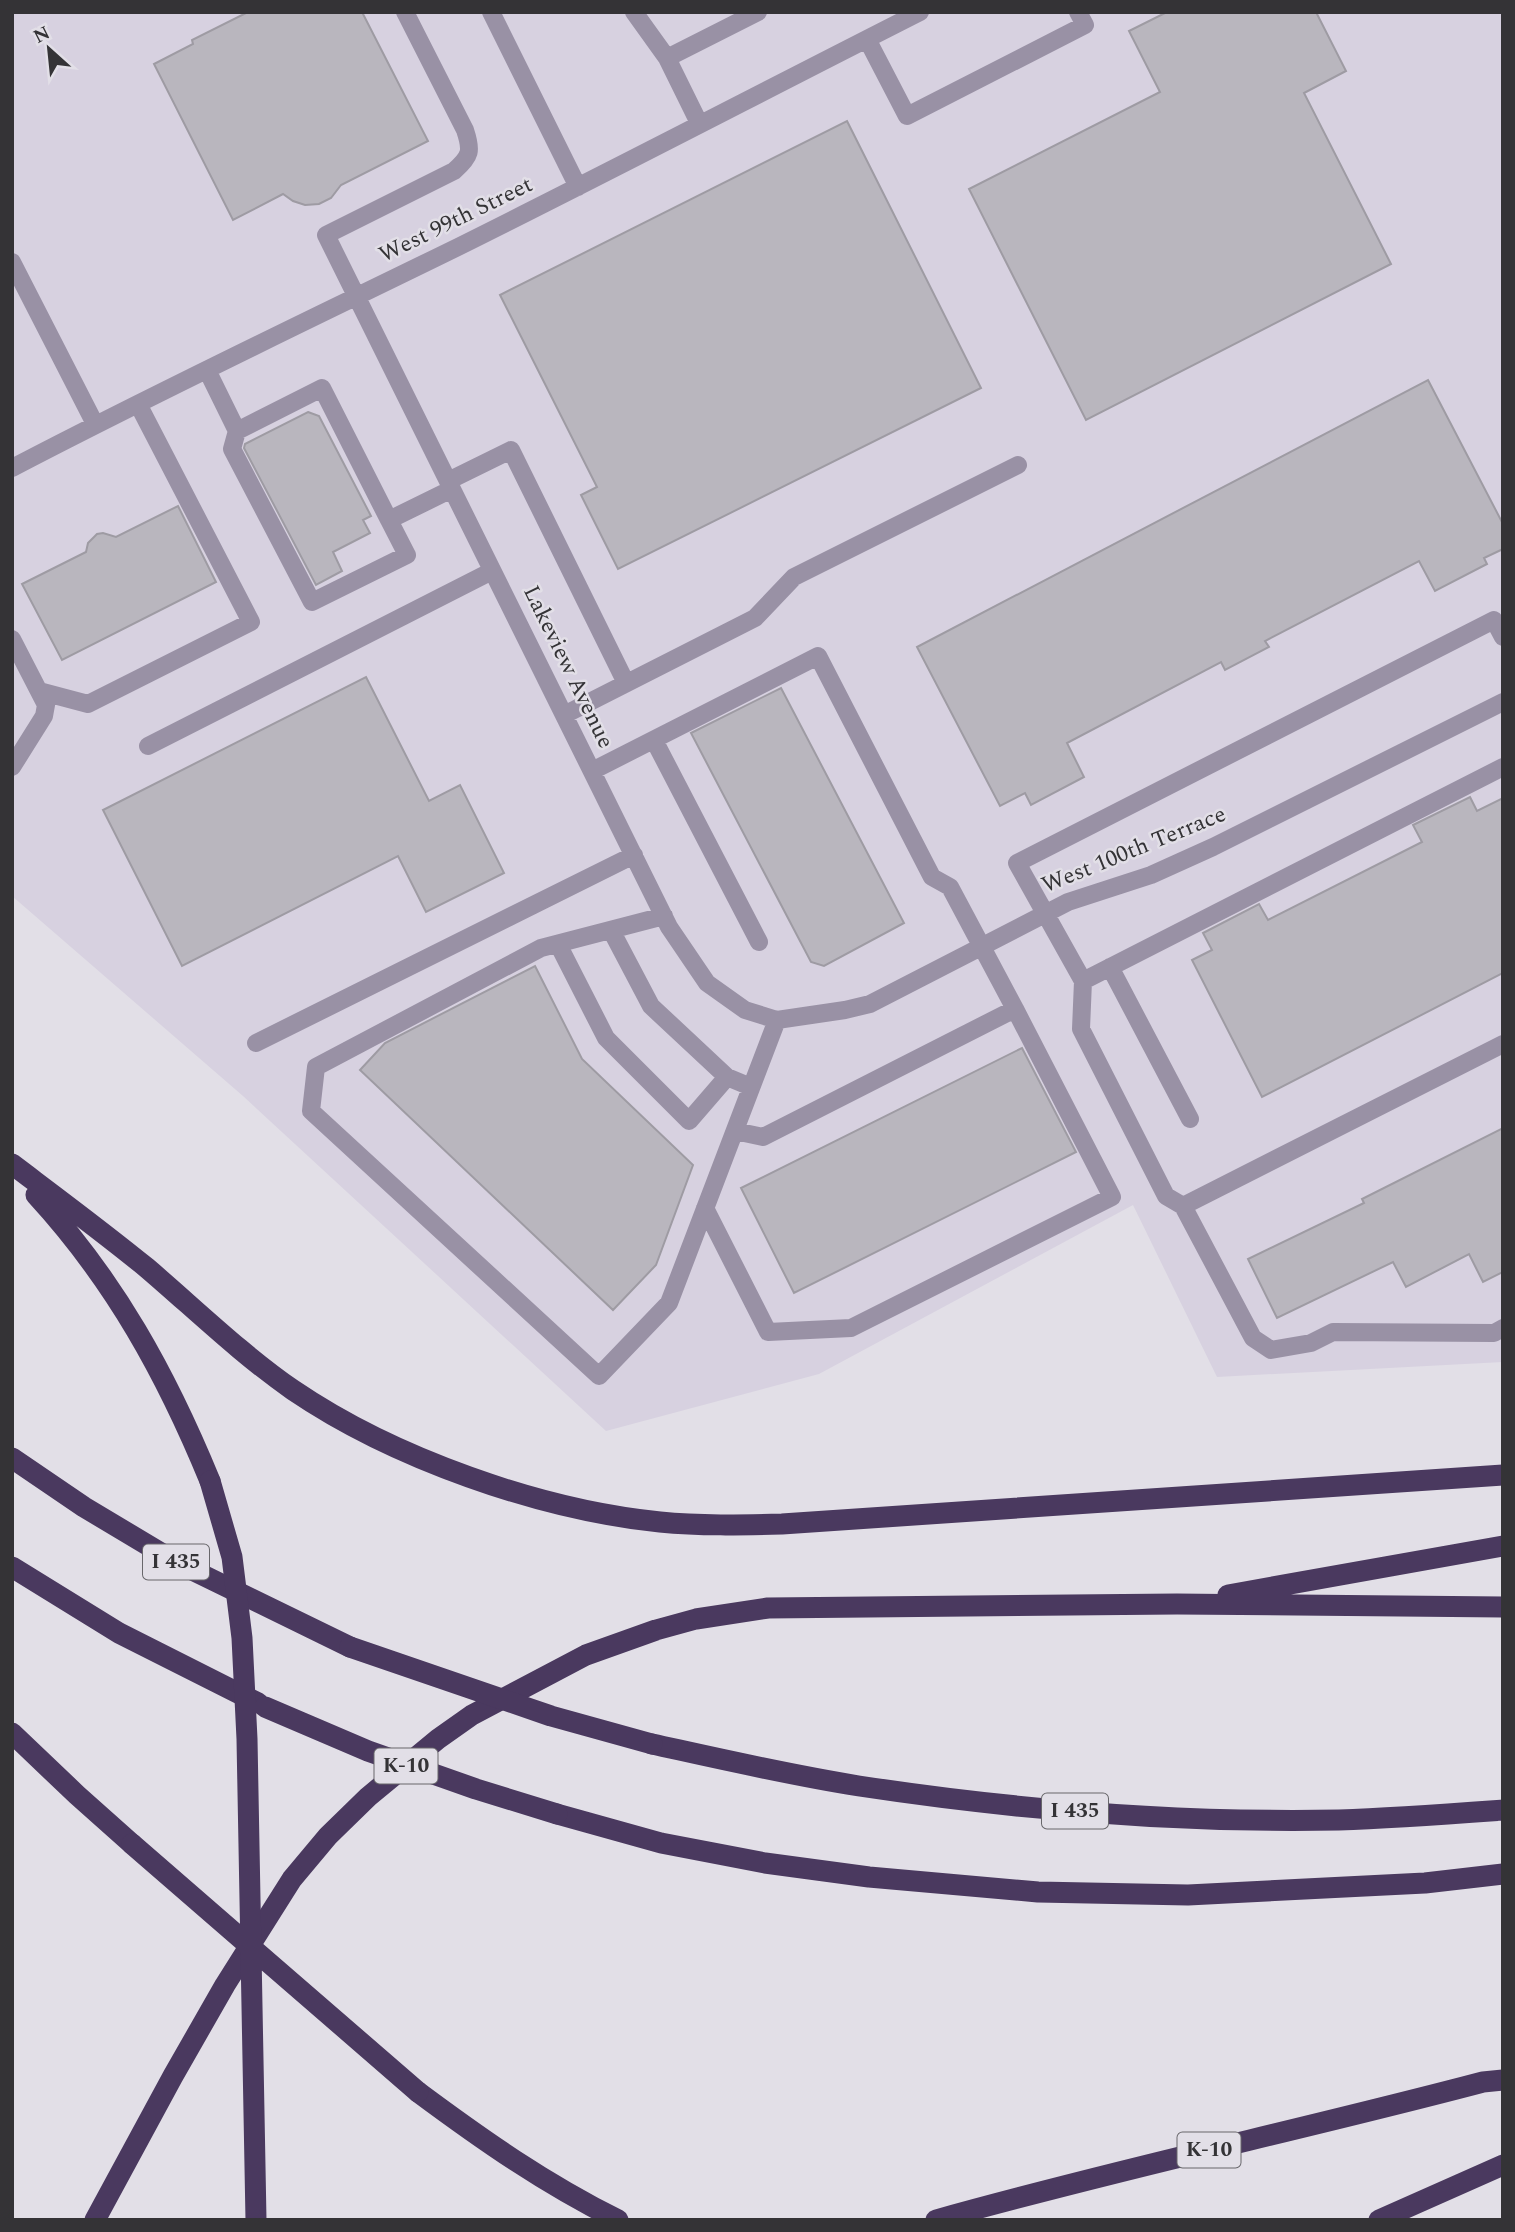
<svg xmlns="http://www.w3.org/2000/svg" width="1515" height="2232" font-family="Spectral,serif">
<rect width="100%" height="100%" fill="#e2dfe7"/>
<!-- built -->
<path fill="#d7d1e0" d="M 12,12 L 1503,12 L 1503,1362 L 1217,1377 L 1133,1205 L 819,1374 L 606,1431 L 243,1096 L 12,896 Z"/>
<!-- building -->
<path fill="#b9b6be" stroke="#9e9ba3" stroke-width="2" d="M 248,12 L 362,12 L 428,141 L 341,185 L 331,198 L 319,204 L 305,205 L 293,201 L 283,194 L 233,220 L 154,64 L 193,44 L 192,40 Z
M 1167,12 L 1316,12 L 1346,71 L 1304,93 L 1391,264 L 1086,420 L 969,189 L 1160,92 L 1129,31 Z
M 847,121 L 981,388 L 618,569 L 581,495 L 597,487 L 500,295 Z
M 1428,380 L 1503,524 L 1503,549 L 1484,558 L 1487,564 L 1435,591 L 1419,561 L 1265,641 L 1269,647 L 1225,670 L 1221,662 L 1067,743 L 1084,777 L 1031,805 L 1025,793 L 1000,806 L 917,647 Z
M 308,412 L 319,416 L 371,516 L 363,520 L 370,533 L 333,552 L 342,571 L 316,585 L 244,448 L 245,444 Z
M 178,506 L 216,582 L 62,660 L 22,584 L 86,552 L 88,543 L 97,534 L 103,533 L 116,537 Z
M 366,677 L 429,801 L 460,785 L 504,873 L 426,912 L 398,856 L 182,966 L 103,810 Z
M 781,688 L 904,923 L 824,966 L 811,962 L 691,733 Z
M 1470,797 L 1477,811 L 1503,798 L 1503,973 L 1262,1097 L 1192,960 L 1212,950 L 1203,933 L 1259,904 L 1268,920 L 1422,842 L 1413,825 Z
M 535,966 L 582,1059 L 693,1165 L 656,1265 L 613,1310 L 360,1070 L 385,1043 Z
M 1022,1048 L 1076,1152 L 794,1293 L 741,1188 Z
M 1503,1128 L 1503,1272 L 1483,1282 L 1469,1254 L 1406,1287 L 1393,1262 L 1277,1318 L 1248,1259 L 1364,1203 L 1362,1199 Z"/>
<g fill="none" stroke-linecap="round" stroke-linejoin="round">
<!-- minor -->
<path stroke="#9991a5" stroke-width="18" d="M 405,12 L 465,130 C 472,151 471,156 454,171 L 326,235 L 669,927 L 707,983 L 745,1010 L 777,1020 L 845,1010 L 870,1004 L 1068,902 L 1151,875 L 1213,847 L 1503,702
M 491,12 L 578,187
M 634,12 L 667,58
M 867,39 L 907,116 L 1085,25 L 1078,12
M 699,123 L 667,58 L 758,12
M 12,262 L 95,424
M 207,370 L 237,431 L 322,388 L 389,520 L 452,489
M 237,431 L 232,449 L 312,602 L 407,555 L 389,520
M 12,468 C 159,391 309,320 458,247 C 613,170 766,90 920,12
M 448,481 L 511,450 L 626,683
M 1503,637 L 1494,620 L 1017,863 L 1083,981 L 1503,767
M 12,639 L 46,705 L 44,716 L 12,767
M 39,691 L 88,704 L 251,622 L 138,404
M 564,715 L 755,618 L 794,577 L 1018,465
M 654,740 L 759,942
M 148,746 L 492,571
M 592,771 L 818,656 L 932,877 L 950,887 L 1015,1009 L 763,1137 L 735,1131
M 664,916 L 541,948 L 316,1067 L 311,1111 L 599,1376 L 669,1303 L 777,1020
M 611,930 L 651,1006 L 727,1077
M 558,944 L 606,1038 L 689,1121 L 727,1077 L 751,1087
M 1110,967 L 1190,1119
M 1083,981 L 1081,1029 L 1166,1196 L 1183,1206 L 1503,1044
M 256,1043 L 634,855
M 1183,1206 L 1253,1338 L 1271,1350 L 1311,1343 L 1333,1332 L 1494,1333 L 1503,1328
M 705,1208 L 768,1332 L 851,1328 L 1112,1197 L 1015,1009"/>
<!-- highway -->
<path stroke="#4a395f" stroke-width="21" d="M 12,1164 C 57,1198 103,1232 147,1268 C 195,1309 241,1354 293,1390 C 393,1458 540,1510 660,1522 C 700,1526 741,1525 782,1524 L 1503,1475
M 36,1195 C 115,1281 166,1374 210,1481
M 12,1458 L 84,1507 L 176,1562 L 350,1647
M 12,1567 L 119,1633 L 258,1703
M 1228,1595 L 1503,1546
M 12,1733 L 77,1795 L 132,1844
M 652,1744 C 720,1759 789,1775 859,1786 C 1017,1810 1179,1823 1339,1820 C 1394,1818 1448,1814 1503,1810
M 557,1814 L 661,1843 L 765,1863 L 869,1877 L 1038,1892 L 1188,1895 L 1425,1883 L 1503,1874
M 418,2092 C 484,2141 544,2183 618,2220
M 95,2220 L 173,2076 L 225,1985 L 292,1879 L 328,1836 L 368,1797 L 438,1739 L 472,1715 L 586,1655 L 656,1630 L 696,1619 L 768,1608 L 1177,1604 L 1503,1607
M 936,2220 C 1117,2169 1301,2130 1483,2082 L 1503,2080
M 1379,2220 L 1503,2165"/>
<!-- highway-bridge -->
<path stroke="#4a395f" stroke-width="21" d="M 210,1481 L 232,1557 L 242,1638 L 247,1739 L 256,2220
M 350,1647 L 551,1716 L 652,1744
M 265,1707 L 368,1751 L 476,1789 L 557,1814
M 132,1844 L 418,2092"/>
</g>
<g text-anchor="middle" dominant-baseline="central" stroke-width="5" stroke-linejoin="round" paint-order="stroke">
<!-- shield labels -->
<g fill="#e2dfe7" stroke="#68676b" stroke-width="2">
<rect x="143" y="1544.5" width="66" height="35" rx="5"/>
<rect x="374.5" y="1748.5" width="63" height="35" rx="5"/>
<rect x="1042" y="1793.5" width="66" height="35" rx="5"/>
<rect x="1177.5" y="2132.5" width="63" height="35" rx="5"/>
</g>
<g font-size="21" font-weight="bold" fill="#343336">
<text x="176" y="1562">I 435</text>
<text x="406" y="1766">K-10</text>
<text x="1075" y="1811">I 435</text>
<text x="1209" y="2150">K-10</text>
</g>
<!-- street labels -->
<g font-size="23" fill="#343336" stroke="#e2dfe7">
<text transform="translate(456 220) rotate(-26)">West 99th Street</text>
<text transform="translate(568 667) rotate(64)">Lakeview Avenue</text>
<text transform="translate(1134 850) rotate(-22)">West 100th Terrace</text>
</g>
</g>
<!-- border -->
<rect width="1515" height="2232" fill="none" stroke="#343336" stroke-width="28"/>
<!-- north arrow -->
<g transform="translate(49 49) rotate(333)" stroke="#e2dfe7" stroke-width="5" paint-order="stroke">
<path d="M0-5L12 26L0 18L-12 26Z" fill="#343336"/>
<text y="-10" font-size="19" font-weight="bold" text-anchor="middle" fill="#343336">N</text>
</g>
</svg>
